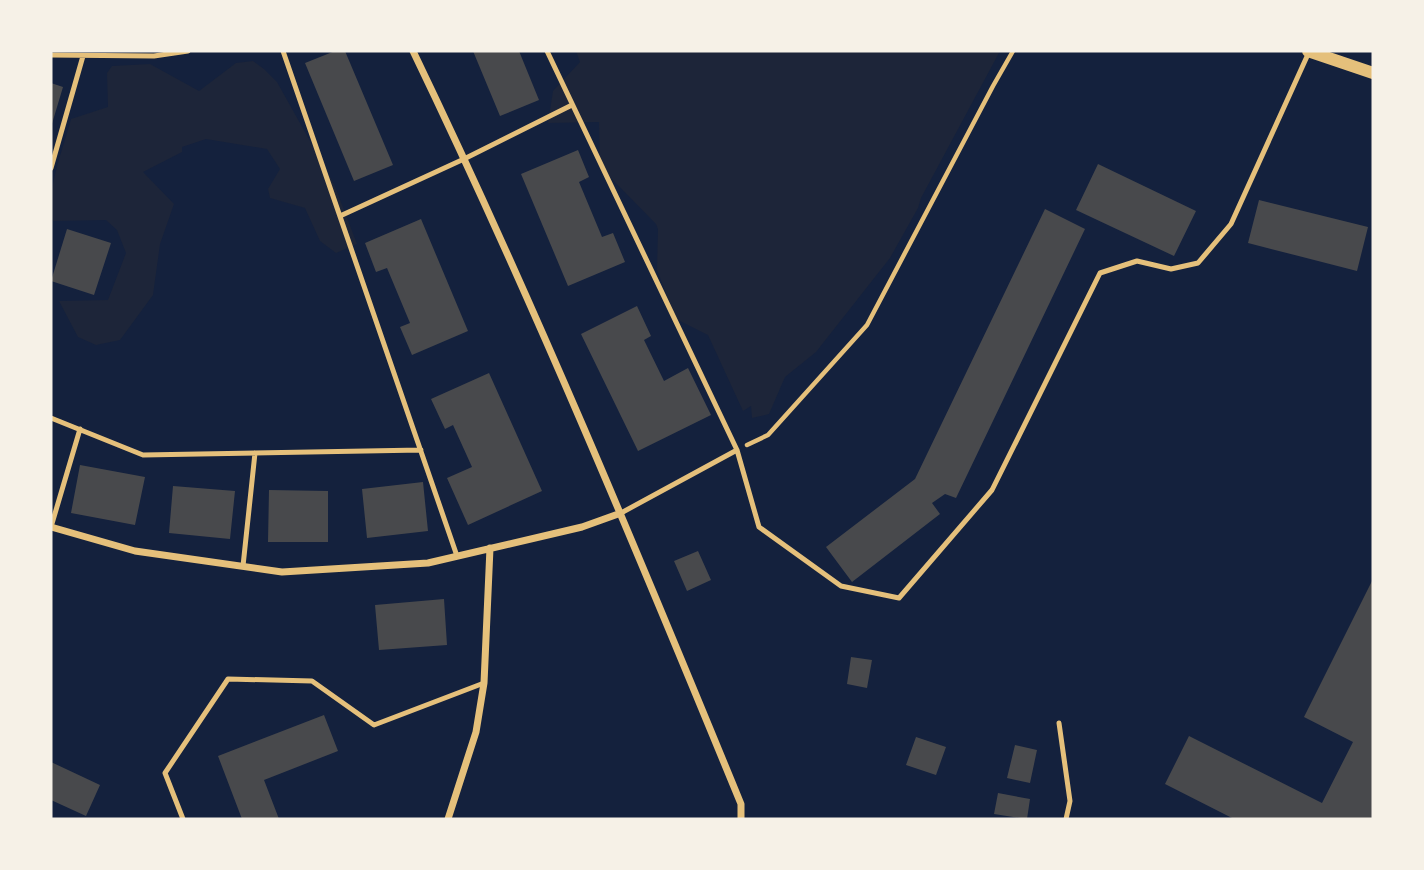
<svg xmlns="http://www.w3.org/2000/svg" width="1424" height="870" font-family="Commissioner,sans-serif">
<rect width="100%" height="100%" fill="#14213d"/>
<!-- green -->
<path fill="#1d2539" d="M 576,51 L 1000,51 L 921,198 L 918,208 L 890,258 L 816,352 L 785,377 L 769,414 L 752,418 L 751,406 L 743,411 L 708,335 L 676,319 L 657,270 L 658,229 L 656,224 L 600,167 L 599,122 L 548,123 L 553,91 L 580,62 Z
M 253,61 L 264,69 L 277,82 L 334,184 L 357,244 L 336,253 L 320,241 L 305,208 L 270,198 L 268,189 L 280,169 L 267,149 L 206,139 L 182,147 L 182,152 L 143,172 L 174,204 L 160,244 L 153,295 L 120,340 L 96,345 L 78,337 L 59,301 L 108,300 L 126,253 L 117,230 L 106,220 L 53,221 C 43,200 65,143 71,119 L 108,107 L 107,73 L 112,66 L 150,64 L 199,91 L 236,63 Z"/>
<!-- building -->
<path fill="#48494c" d="M 335,51 L 345,51 L 393,165 L 354,181 L 305,63 Z
M 473,51 L 519,51 L 539,100 L 500,116 Z
M 51,83 L 63,87 L 51,127 Z
M 578,150 L 589,177 L 579,182 L 602,237 L 613,233 L 625,262 L 568,286 L 521,174 Z
M 1098,164 L 1196,211 L 1174,256 L 1076,210 Z
M 1259,200 L 1368,227 L 1357,271 L 1248,243 Z
M 1045,209 L 1085,229 L 956,498 L 945,494 L 932,503 L 940,514 L 852,582 L 826,547 L 915,479 Z
M 421,219 L 468,331 L 412,355 L 400,327 L 410,323 L 387,268 L 376,272 L 365,243 Z
M 67,229 L 111,243 L 94,295 L 51,281 Z
M 637,306 L 651,336 L 644,340 L 664,381 L 688,368 L 711,415 L 638,451 L 581,334 Z
M 489,373 L 542,491 L 468,525 L 447,478 L 472,467 L 453,425 L 445,429 L 431,399 Z
M 80,465 L 145,477 L 135,525 L 71,513 Z
M 423,482 L 428,531 L 367,538 L 362,489 Z
M 173,486 L 235,491 L 230,539 L 169,533 Z
M 269,490 L 328,491 L 328,542 L 268,542 Z
M 698,551 L 711,580 L 687,591 L 674,561 Z
M 1373,579 L 1373,819 L 1234,819 L 1165,784 L 1189,736 L 1322,803 L 1353,742 L 1304,717 Z
M 444,599 L 447,645 L 379,650 L 375,605 Z
M 851,657 L 872,660 L 867,688 L 847,684 Z
M 324,715 L 338,751 L 264,780 L 279,819 L 242,819 L 218,756 Z
M 916,737 L 946,747 L 936,775 L 906,765 Z
M 1015,745 L 1037,750 L 1030,783 L 1007,778 Z
M 51,762 L 100,785 L 86,816 L 51,800 Z
M 998,793 L 1030,799 L 1027,819 L 994,814 Z"/>
<g fill="none" stroke-linecap="round" stroke-linejoin="round">
<!-- path -->
<path stroke="#e5c07b" stroke-width="4.5" d="M 747,445 L 768,435 L 867,325 L 993,86 L 1013,51"/>
<!-- service -->
<path stroke="#e5c07b" stroke-width="5" d="M 283,51 L 457,556
M 547,51 L 737,450
M 51,55 L 154,56 L 188,51
M 51,168 L 83,56
M 340,216 L 464,159 L 572,105
M 51,418 L 143,455 L 421,450
M 621,513 L 737,450 L 759,527 L 841,586 L 899,598 L 992,490 L 1100,273 L 1137,261 L 1171,269 L 1198,263 L 1231,224 L 1309,52
M 51,527 L 80,429
M 243,566 L 255,453
M 1059,723 L 1070,801 L 1066,819
M 183,819 L 165,773 L 228,679 L 312,681 L 374,725 L 484,683"/>
<!-- minor -->
<path stroke="#e5c07b" stroke-width="7" d="M 413,51 C 532,298 637,551 741,804 L 741,819
M 51,527 L 135,551 L 282,572 L 428,563 L 582,527 L 621,513
M 448,819 L 476,732 L 484,683 L 490,548"/>
<!-- tertiary -->
<path stroke="#e5c07b" stroke-width="12" d="M 1308,51 L 1373,73"/>
</g>
<!-- border -->
<rect width="1424" height="870" fill="none" stroke="#f6f1e7" stroke-width="105"/>
</svg>
